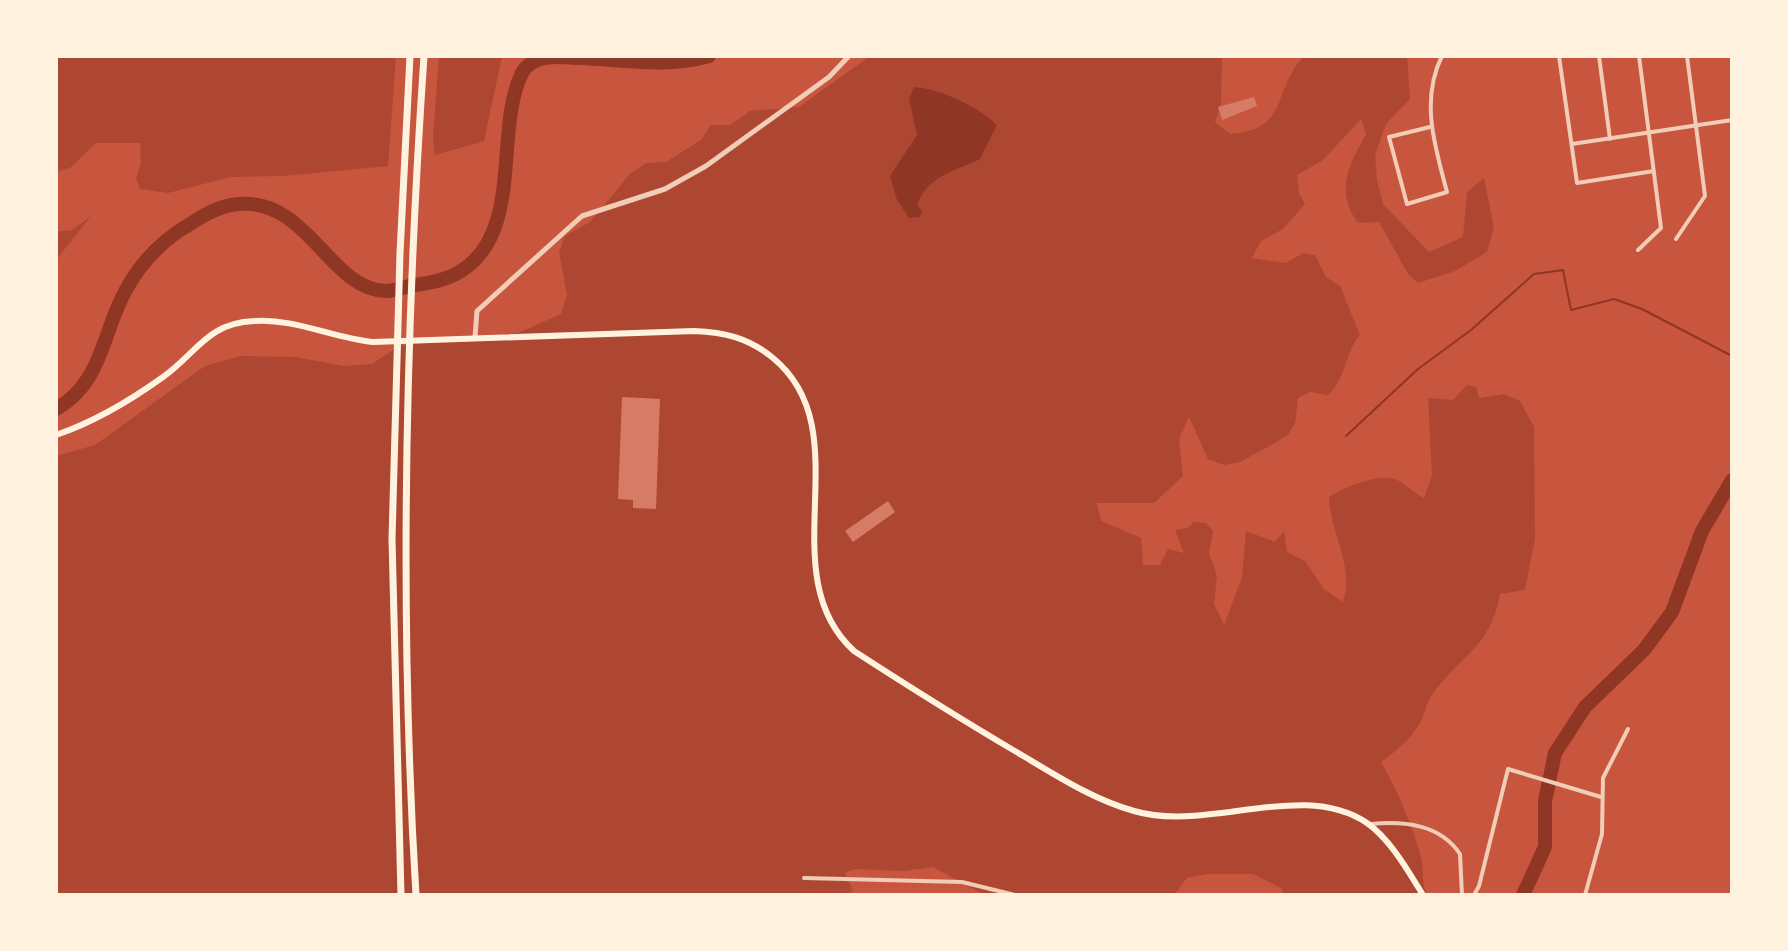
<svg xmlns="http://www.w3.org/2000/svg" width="1788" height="951" font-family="Montserrat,sans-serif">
<rect width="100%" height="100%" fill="#c8553d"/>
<!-- green -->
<path fill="#ae4732" d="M 56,56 L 396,56 L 388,166 L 283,176 L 231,177 L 168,193 L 140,189 L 136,179 L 141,163 L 140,143 L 96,143 L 70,168 L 56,172 Z
M 439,56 L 502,56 L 484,141 L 435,155 L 433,137 Z
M 870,56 L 1222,56 L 1221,103 L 1215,122 L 1230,134 C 1291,129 1271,91 1304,56 L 1407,56 L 1410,99 L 1386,124 L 1375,155 L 1377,180 L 1383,204 L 1429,252 L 1463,237 L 1467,192 L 1484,178 L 1494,227 L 1487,252 L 1455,271 L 1418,283 L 1408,274 L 1379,222 L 1358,223 C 1335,190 1348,167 1366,134 L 1361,119 L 1323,160 L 1297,175 L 1299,193 L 1305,204 L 1283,229 L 1261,241 L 1252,258 L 1286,263 L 1303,253 L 1315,255 L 1326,277 L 1340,286 L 1360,335 C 1345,353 1346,378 1328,395 L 1310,392 L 1298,398 L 1295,423 L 1288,435 L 1273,444 L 1240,462 L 1224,465 L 1208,459 L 1189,417 L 1179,439 L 1183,476 L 1154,503 L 1097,503 L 1101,521 L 1141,538 L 1143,565 L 1160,565 L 1168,549 L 1184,553 L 1175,530 L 1187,528 L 1194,522 L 1206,523 L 1213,531 L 1209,553 L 1217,576 L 1214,604 L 1224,625 L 1242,577 L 1246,531 L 1275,542 L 1284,531 L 1287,552 L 1305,561 L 1324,589 L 1343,602 C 1355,567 1330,533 1329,497 C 1343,488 1381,472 1397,480 C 1407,485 1414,493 1424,498 L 1432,475 L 1428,398 L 1453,400 L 1467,385 L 1476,387 L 1479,398 L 1504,394 L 1520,401 L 1534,427 L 1535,539 L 1525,590 L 1500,594 C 1490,649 1460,655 1432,695 C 1426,703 1425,714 1420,723 C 1410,740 1396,751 1381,762 C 1398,791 1412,825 1421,857 C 1424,870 1421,882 1427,895 L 1284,895 L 1281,888 L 1253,874 L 1207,874 L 1187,878 L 1174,895 L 985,895 L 933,867 L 904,871 L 855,869 L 845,873 L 853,891 L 844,895 L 56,895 L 56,456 L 95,445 L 205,366 L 240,356 L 296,357 L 343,366 L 372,364 L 399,346 L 518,333 L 561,314 L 567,295 L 559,252 L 565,236 L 590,222 L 630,174 L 646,163 L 666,162 L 701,140 L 711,125 L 730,125 L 750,111 L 799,107 Z
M 91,216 L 56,260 L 56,232 L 72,230 Z"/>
<!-- water -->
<path fill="#8f3625" d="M 914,87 C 941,89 977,106 997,125 L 980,159 C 954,172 928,175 917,205 L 922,211 L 920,217 L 909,218 L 897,200 L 890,176 L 917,135 L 909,98 Z"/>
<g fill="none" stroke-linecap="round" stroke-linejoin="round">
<!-- stream -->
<path stroke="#8f3625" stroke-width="2" d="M 1346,436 L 1418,369 L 1471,330 L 1534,274 L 1563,270 L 1571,310 L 1614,299 L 1642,309 L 1732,356"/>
<!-- river -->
<path stroke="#8f3625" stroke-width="14" d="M 56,409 C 103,383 102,331 127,288 C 142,261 164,239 190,224 C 205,214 221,205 239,204 C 309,199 329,289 386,291 C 393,291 402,288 409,286 C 428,283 445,281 461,271 C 524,232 494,129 522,73 C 525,67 533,61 540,59 C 553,55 569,58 582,58 C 625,60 667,68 709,56
M 1523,895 L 1545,847 L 1545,801 L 1555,753 L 1585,707 L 1644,650 L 1672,612 L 1702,531 L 1732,480"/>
</g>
<!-- building -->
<path fill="#d67c66" d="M 1254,97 L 1257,106 L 1222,120 L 1218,107 Z
M 622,397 L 660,399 L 656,509 L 633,508 L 633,500 L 618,499 Z
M 888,501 L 895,512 L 853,542 L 845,531 Z"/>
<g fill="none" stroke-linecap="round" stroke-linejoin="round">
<!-- minor -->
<path stroke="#f1ccb7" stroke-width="4" d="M 1559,56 L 1577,183 L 1654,171
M 1599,56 L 1610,139
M 1430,127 L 1389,137 L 1407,204 L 1447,192 C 1435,147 1420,100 1442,56
M 1572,144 L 1732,120
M 1676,239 L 1705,196 L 1687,56
M 1638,250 L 1661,228 L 1639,56
M 1371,824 C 1404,821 1440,824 1460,854 L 1462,895
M 804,878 L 962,882 L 1015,895
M 1474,895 L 1479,886 L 1508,769 L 1601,797
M 1585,895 L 1602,834 L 1603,778 L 1628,729"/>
<!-- tertiary -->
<path stroke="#f1ccb7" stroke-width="5" d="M 475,337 L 477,311 L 582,216 L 665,189 L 706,166 L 829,77 L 849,56"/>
<!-- secondary -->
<path stroke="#fff3e0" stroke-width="6" d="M 56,435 C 94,422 131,400 163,377 C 197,353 207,323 254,321 C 294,318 333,338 373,342 L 694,331 C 724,332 749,338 773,358 C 863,432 768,572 854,651 C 911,688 967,723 1025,757 C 1060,778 1095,800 1134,811 C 1208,833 1302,779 1367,823 C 1391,840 1408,871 1423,895"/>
<!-- motorway -->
<path stroke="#fff3e0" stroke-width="7" d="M 401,895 L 392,539 L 400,253 L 410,56
M 416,895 C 399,617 405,334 424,56"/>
</g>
<!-- border -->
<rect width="1788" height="951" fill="none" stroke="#fff3e0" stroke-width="116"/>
</svg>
